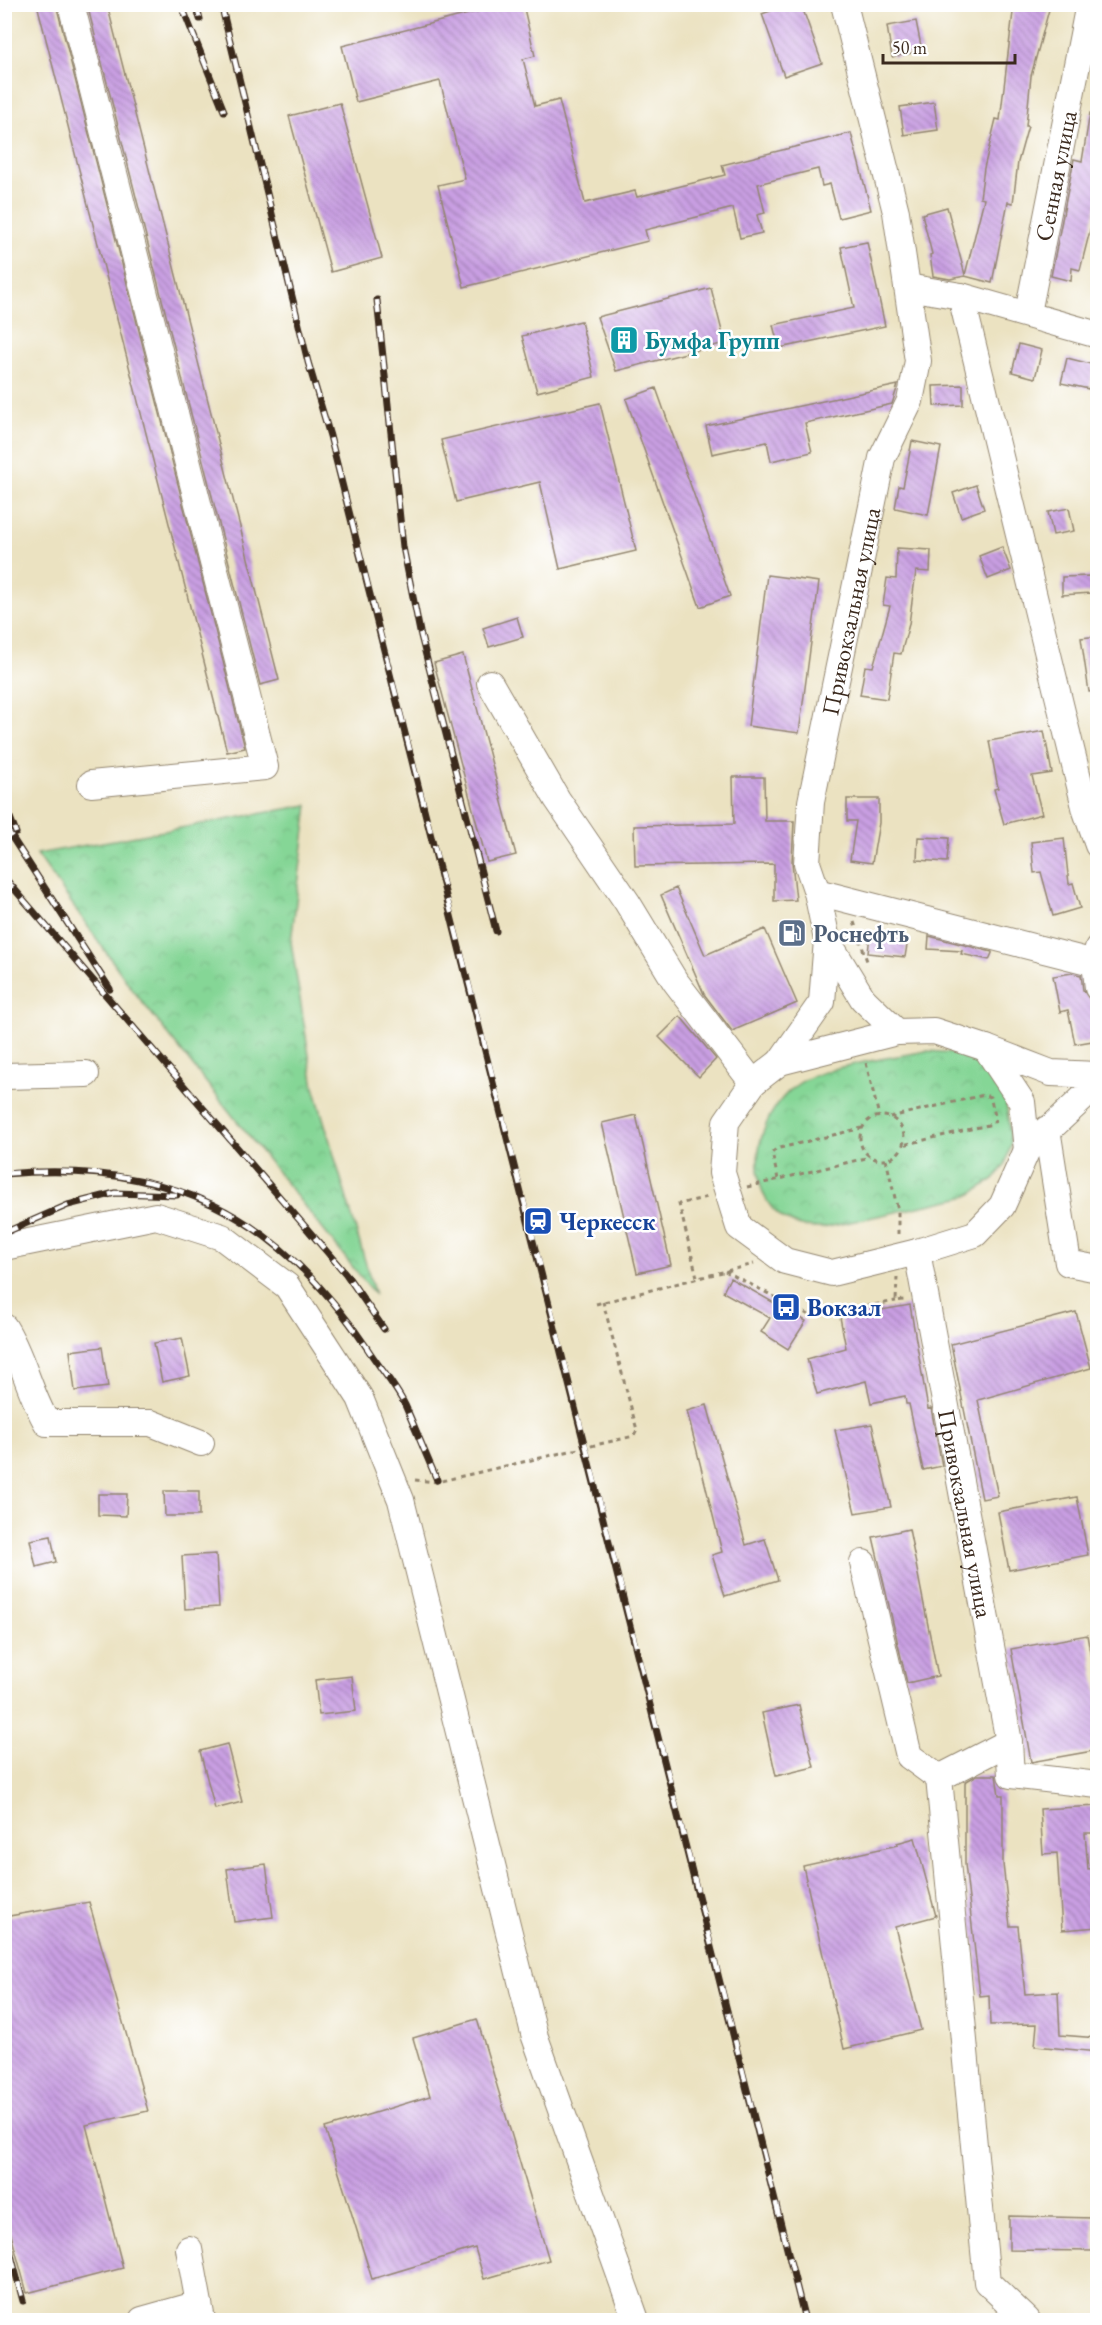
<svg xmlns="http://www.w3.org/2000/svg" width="1102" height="2325" font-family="'EB Garamond',serif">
<defs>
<pattern id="park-crowns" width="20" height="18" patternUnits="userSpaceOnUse" patternTransform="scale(1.5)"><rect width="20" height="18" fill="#85d696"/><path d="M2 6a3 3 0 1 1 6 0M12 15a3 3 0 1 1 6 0" fill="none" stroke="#74b881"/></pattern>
<pattern id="building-back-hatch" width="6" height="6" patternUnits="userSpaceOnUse" patternTransform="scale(1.5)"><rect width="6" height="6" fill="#c99fe3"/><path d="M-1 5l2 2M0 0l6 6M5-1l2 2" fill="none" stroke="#a482b7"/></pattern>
</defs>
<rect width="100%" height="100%" fill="#fff"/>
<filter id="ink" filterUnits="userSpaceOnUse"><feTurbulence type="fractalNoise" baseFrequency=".0167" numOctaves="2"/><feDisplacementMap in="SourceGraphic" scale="12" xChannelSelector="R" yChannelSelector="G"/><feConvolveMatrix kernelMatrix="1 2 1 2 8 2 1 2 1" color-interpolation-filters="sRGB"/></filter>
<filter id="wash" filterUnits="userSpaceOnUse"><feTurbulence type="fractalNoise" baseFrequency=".008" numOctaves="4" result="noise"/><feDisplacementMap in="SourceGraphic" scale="24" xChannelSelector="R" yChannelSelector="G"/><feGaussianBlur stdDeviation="1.35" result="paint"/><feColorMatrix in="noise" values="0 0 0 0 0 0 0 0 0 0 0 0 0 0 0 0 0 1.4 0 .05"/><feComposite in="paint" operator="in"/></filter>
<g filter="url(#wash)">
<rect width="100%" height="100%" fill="#ebe2c1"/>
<!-- park -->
<path fill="url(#park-crowns)" stroke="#60805a" stroke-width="1.5" d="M 308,805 L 291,942 L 314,1087 L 375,1295 L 132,989 L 37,854 Z
M 926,1051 L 958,1053 L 978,1059 L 995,1071 L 1005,1093 L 1011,1144 L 1005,1165 L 994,1179 L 968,1196 L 823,1228 C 741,1232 741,1124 798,1084 C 826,1065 891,1058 926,1051 Z"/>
<g id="blocks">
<!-- building -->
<path fill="url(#building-back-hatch)" d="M 37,4 L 56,4 L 245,748 L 227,752 Z
M 87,4 L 107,4 L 279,680 L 260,685 Z
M 508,4 L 523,4 L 535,56 L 523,59 L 535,106 L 559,100 L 585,203 L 635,191 L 637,197 L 725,175 L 722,165 L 851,133 L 871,210 L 839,218 L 830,184 L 822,186 L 818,169 L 758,184 L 765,213 L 757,215 L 762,233 L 740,238 L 733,208 L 645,230 L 648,241 L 464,287 L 438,185 L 465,179 L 440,81 L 356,102 L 342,46 Z
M 789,4 L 801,4 L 822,63 L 784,76 L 762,14 Z
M 1014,4 L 1050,6 L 1031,76 L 1026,126 L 1028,126 L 1018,162 L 1013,203 L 1008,202 L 992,283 L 965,276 L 950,279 L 933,276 L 930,255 L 932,254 L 922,214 L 947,207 L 965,275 L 984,199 L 980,198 L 984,168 L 996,119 L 1000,120 Z
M 916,21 L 922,51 L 892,57 L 887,26 Z
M 934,102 L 938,130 L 904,135 L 900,107 Z
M 340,103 L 382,258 L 331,272 L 289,116 Z
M 1090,113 L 1098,114 L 1098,199 L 1080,270 L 1072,268 L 1071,281 L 1051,276 L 1074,159 L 1082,161 Z
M 867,242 L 885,326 L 779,348 L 773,325 L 854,308 L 841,247 Z
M 711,288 L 725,343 L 616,371 L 597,317 Z
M 581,321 L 594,377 L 537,392 L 522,336 Z
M 1019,344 L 1042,350 L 1035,378 L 1012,372 Z
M 1067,358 L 1095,365 L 1089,389 L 1061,383 Z
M 898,385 L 892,404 L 805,423 L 812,452 L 771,461 L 767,442 L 712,454 L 706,426 Z
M 963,385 L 963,405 L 934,406 L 933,386 Z
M 656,388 L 730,596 L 700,607 L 626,399 Z
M 600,403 L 636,551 L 560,569 L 540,482 L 456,502 L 441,440 Z
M 912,441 L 941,447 L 928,515 L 895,508 L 899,486 L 903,487 Z
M 976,485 L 984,509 L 961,517 L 953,493 Z
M 1069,508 L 1074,531 L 1053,535 L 1048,512 Z
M 1002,547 L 1011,570 L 988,579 L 979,556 Z
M 897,548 L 931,550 L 930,572 L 916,571 L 909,624 L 901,654 L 894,653 L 887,699 L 860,695 L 865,666 L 873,667 L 890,606 L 883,605 L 887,578 L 896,579 Z
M 767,575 L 819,582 L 799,733 L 748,726 Z
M 1090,576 L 1091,593 L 1062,595 L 1062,577 Z
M 517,617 L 523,637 L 489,647 L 483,628 Z
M 1098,636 L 1098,691 L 1089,692 L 1081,638 Z
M 463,655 L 516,855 L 487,862 L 434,663 Z
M 1044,731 L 1052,773 L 1032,776 L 1042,814 L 1004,824 L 994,789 L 998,788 L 989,741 Z
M 733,777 L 764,777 L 765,821 L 794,821 L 792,862 L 796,900 L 774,901 L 774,864 L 635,866 L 634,826 L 734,824 Z
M 847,799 L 879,799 L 879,823 L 872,863 L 850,860 L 856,821 L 847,821 Z
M 918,837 L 949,838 L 947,862 L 917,860 Z
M 1064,838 L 1069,884 L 1073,883 L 1080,908 L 1053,916 L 1041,872 L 1034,873 L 1031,842 Z
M 676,888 L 705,955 L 765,929 L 797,1003 L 732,1031 L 704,994 L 661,895 Z
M 870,935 L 908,939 L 905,957 L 868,953 Z
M 929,936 L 992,952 L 992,953 L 989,960 L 961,954 L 962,951 L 928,949 Z
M 1072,973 L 1081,975 L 1083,990 L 1092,1002 L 1095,1021 L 1098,1020 L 1098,1040 L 1075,1044 L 1068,1010 L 1060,1012 L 1053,976 Z
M 680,1016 L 716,1059 L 699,1077 L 659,1037 Z
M 636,1115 L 671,1265 L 637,1273 L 602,1123 Z
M 730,1278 L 806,1321 L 788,1349 L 761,1332 L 770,1318 L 723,1292 Z
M 910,1305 L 928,1409 L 931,1408 L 942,1466 L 923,1470 L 909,1404 L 906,1404 L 905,1396 L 871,1403 L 866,1381 L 817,1394 L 807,1359 L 846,1348 L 840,1317 Z
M 1076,1312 L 1091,1368 L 978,1400 L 998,1496 L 982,1499 L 951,1344 Z
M 182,1338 L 190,1376 L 162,1382 L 154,1343 Z
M 102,1347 L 108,1387 L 75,1391 L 70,1351 Z
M 707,1405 L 746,1545 L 765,1539 L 778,1580 L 725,1596 L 712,1555 L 722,1552 L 687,1411 Z
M 872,1424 L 891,1507 L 855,1513 L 835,1430 Z
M 164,1491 L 199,1491 L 199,1516 L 165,1516 Z
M 98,1494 L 127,1494 L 126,1516 L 98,1515 Z
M 1077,1497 L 1088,1555 L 1009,1570 L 998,1512 Z
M 909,1529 L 938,1676 L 907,1683 L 873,1537 Z
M 51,1536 L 56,1562 L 36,1567 L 30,1540 Z
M 216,1554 L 219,1607 L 185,1609 L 182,1556 Z
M 1087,1635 L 1098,1697 L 1098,1750 L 1031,1762 L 1011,1649 Z
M 352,1676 L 356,1711 L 319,1715 L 315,1680 Z
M 799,1705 L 814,1767 L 776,1776 L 762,1713 Z
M 227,1744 L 242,1802 L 215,1809 L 200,1751 Z
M 977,1775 L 996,1775 L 999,1795 L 1003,1795 L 1003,1864 L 1010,1926 L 1018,1926 L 1025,1994 L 1058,1992 L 1060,2035 L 1098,2038 L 1098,2052 L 1035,2046 L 1037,2024 L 990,2025 L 989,1995 L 980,1996 L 965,1864 L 965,1782 Z
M 1098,1806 L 1098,1833 L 1085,1833 L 1088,1869 L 1098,1868 L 1098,1927 L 1062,1930 L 1057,1853 L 1043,1854 L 1040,1809 Z
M 915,1838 L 936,1916 L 895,1927 L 921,2030 L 844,2049 L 803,1866 L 898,1845 L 897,1843 Z
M 266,1864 L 273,1917 L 234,1922 L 227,1869 Z
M 89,1902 L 148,2111 L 86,2125 L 123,2268 L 27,2293 L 4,2209 L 4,1917 Z
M 477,2019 L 549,2260 L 484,2279 L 475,2248 L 372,2279 L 325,2128 L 430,2096 L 413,2038 Z
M 1009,2216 L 1094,2218 L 1094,2251 L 1009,2250 Z"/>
</g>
</g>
<g filter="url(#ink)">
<use href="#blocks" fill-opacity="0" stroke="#938670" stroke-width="1.5"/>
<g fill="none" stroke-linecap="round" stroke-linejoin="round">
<!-- minor casing -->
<g stroke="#938670" stroke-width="28">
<g id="minor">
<path d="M 71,4 L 265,767 L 91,784"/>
<path d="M 907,287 L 961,296 L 1086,811 L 1098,845"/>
<path d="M 961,296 L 1098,335"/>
<path id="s1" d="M 1028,313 L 1089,4"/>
<path d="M 490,683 L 557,799 L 627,902 L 675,981 L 753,1083"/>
<path d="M 817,892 L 1095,963"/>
<path d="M 827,940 L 863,999 L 897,1032"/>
<path d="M 1098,948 L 1095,963 L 1098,988"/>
<path d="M 986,1048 L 1022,1102 L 1027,1150"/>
<path id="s2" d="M 780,1062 L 822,1002 L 827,940 L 817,892 L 807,863 L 811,802 L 882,458 L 910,401 L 918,361 L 896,212 L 844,4"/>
<path d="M 1098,1075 L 1051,1073 L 986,1048 L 934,1031 L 897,1032 L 780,1062 L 753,1083 L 726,1122 L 722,1173 L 739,1227 L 785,1261 L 832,1273 L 917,1252 L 975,1234 L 1002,1206 L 1027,1150 L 1098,1084"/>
<path d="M 4,1076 L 86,1074"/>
<path d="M 1047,1129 L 1068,1263 L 1098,1269"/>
<path d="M 4,1247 L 156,1216 L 222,1237 L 287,1286 L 360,1398 L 401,1500 L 535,2037 L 636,2320"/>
<path id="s3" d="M 917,1252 L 1009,1742 L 1011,1775 L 1098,1785"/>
<path d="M 4,1327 C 23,1357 29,1393 47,1423 L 151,1423 L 201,1443"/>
<path d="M 863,1563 L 909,1756 L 939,1778"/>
<path d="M 1009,1742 L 939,1778 L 987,2282 L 1027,2320"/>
<path d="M 189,2249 L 202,2320"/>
<path d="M 142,2320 L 199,2304"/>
</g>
</g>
<!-- path -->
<path stroke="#938670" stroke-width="3" stroke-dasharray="4.5 4.5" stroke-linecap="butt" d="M 854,922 L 867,961
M 866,1063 L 879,1116
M860 1138a22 22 0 1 1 44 0a22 22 0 1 1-44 0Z
M 890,1117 L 984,1095 L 990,1097 L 996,1119 L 992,1124 L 903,1145
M 886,1159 L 898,1211 L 898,1234
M 778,1179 L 772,1153 L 776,1149 L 862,1128
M 747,1187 L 870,1157
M 725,1271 L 811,1316 L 896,1301
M 697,1277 L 679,1204 L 708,1197
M 897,1277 L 896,1301 L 904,1300
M 596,1304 L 754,1264
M 415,1480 L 437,1482 L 634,1436 L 637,1430 L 603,1302"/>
<!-- minor -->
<use href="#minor" stroke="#fff" stroke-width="26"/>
<!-- rail casing -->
<g stroke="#3b2a1e" stroke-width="7">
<path id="rail" d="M 181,4 L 224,111
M 196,4 L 200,19
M 221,4 L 308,362 L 330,436 C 490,1064 648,1692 805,2320
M 377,300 L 403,547 L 420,632 L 496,931
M 4,802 L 16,833
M 4,825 L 110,989
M 4,877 L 346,1274 L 384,1329
M 4,1174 C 167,1159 277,1213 367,1348 C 379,1367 395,1385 405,1405 C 416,1430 426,1455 437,1480
M 4,1233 L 68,1205 L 115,1193 L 177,1195
M 4,2228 L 23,2301
M 4,2302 L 6,2307"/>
</g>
<!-- rail -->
<use href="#rail" stroke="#fff" stroke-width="4.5" stroke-dasharray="14" stroke-linecap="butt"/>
</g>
</g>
<!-- icons -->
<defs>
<g id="building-square" transform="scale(1.5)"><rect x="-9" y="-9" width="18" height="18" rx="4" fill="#0f9aa8" stroke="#fff"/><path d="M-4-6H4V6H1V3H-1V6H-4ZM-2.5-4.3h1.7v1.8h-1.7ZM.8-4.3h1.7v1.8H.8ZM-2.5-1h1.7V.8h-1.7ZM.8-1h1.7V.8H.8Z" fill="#fff"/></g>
<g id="fuel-square" transform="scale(1.5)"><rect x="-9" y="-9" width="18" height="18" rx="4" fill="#5c6f8a" stroke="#fff"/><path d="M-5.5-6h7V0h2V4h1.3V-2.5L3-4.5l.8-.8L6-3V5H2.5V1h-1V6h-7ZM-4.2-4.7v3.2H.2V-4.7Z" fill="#fff"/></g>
<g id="station-square" transform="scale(1.5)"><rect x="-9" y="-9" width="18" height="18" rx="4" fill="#1a4fb4" stroke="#fff"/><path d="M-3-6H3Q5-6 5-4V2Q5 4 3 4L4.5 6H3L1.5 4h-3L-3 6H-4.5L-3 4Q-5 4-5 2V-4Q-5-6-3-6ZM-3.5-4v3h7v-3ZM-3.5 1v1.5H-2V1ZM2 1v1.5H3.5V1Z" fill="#fff"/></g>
<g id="bus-square" transform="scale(1.5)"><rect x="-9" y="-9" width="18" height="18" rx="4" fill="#1a4fb4" stroke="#fff"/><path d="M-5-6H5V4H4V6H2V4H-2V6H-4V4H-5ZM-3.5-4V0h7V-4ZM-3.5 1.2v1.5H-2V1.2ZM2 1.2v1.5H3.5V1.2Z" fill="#fff"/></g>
</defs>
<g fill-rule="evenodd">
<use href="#building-square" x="624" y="340"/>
<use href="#fuel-square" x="792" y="933"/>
<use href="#station-square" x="538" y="1221"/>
<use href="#bus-square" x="786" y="1307"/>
</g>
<g text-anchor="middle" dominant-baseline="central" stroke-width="5" stroke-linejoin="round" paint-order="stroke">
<!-- street labels -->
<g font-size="24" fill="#3b2a1e" stroke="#fff">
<text stroke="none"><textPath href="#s1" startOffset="140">Сенная улица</textPath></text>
<text stroke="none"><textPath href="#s2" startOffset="471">Привокзальная улица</textPath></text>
<text stroke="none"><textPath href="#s3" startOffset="266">Привокзальная улица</textPath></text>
</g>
<!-- culture labels -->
<g font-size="24" font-weight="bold" fill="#0d838f" stroke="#fff" text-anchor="start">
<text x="645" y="340">Бумфа Групп</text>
</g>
<!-- service labels -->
<g font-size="24" font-weight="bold" fill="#4e5e75" stroke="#fff" text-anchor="start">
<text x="813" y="933">Роснефть</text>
</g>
<!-- transit labels -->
<g font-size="24" font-weight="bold" fill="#164399" stroke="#fff" text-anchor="start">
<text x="559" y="1221">Черкесск</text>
<text x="807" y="1307">Вокзал</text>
</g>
</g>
<!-- margin -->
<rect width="1102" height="2325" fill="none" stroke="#fff" stroke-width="24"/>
<!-- scale -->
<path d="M883 54v9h132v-9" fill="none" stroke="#3b2a1e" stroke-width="3"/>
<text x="892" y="54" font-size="18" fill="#3b2a1e" stroke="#ffffff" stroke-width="4.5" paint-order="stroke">50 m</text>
</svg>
